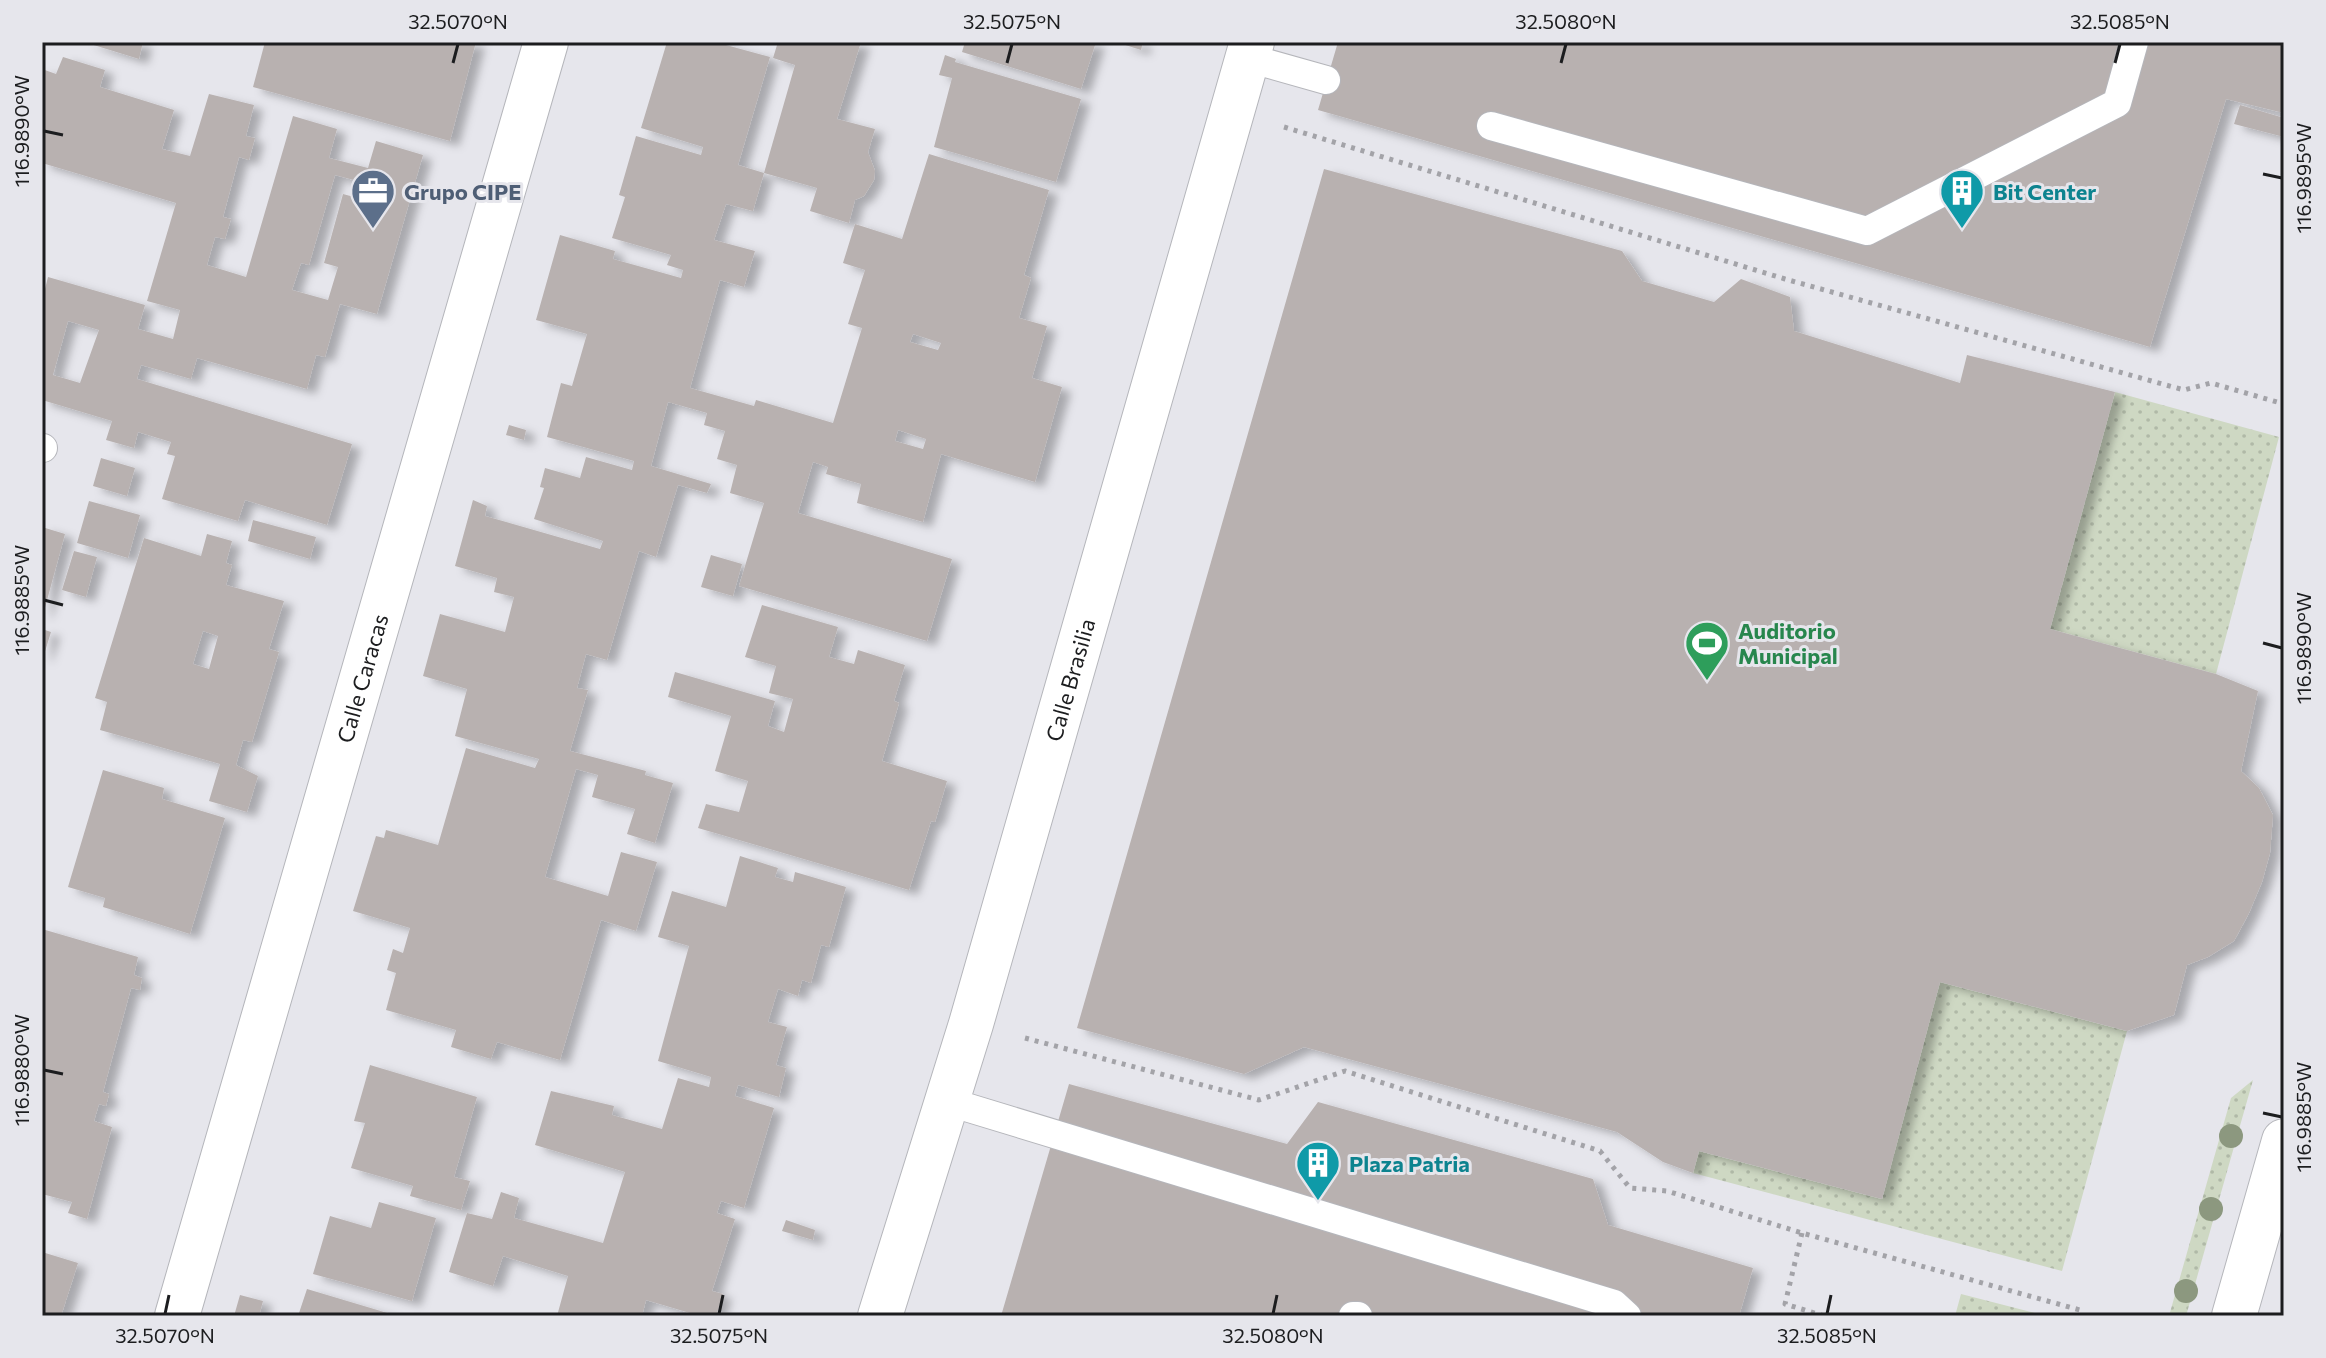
<svg xmlns="http://www.w3.org/2000/svg" width="2326" height="1358" font-family="Commissioner,sans-serif">
<defs>
<pattern id="green-dots" width="8" height="8" patternUnits="userSpaceOnUse" patternTransform="scale(2)"><rect width="8" height="8" fill="#ced8c3"/><path d="M2 2h.1M6 6h.1" fill="none" stroke="#b0b9a7" stroke-width="1.8" stroke-linecap="round"/></pattern>
<filter id="shadow"><feDropShadow dx="9" dy="5" stdDeviation="4" flood-color="#0004"/></filter>
</defs>
<rect width="100%" height="100%" fill="#e6e6ec"/>
<!-- green -->
<path fill="url(#green-dots)" d="M 2115,392 L 2279,437 L 2216,674 L 2050,629 Z
M 1940,982 L 2127,1031 L 2062,1271 L 1693,1173 L 1699,1151 L 1882,1199 Z
M 2253,1080 L 2186,1316 L 2169,1316 L 2231,1098 Z
M 1961,1294 L 2035,1313 L 2036,1316 L 1955,1316 Z"/>
<!-- building -->
<path fill="#b8b1b0" fill-rule="evenodd" filter="url(#shadow)" d="M 84,42 L 143,42 L 139,59 Z
M 265,42 L 476,42 L 450,141 L 253,87 Z
M 667,42 L 715,42 L 770,57 L 738,165 L 764,173 L 795,65 L 773,58 L 778,42 L 861,42 L 837,119 L 875,129 L 868,152 L 875,171 L 874,180 L 864,196 L 855,200 L 849,223 L 810,211 L 817,188 L 764,173 L 753,211 L 726,204 L 714,240 L 755,251 L 744,287 L 720,280 L 690,388 L 754,406 L 756,400 L 833,423 L 862,328 L 848,324 L 865,270 L 843,263 L 855,224 L 902,239 L 929,154 L 1049,190 L 1024,275 L 1031,278 L 1019,318 L 1047,326 L 1032,378 L 1062,387 L 1035,482 L 941,454 L 923,522 L 857,503 L 861,484 L 826,474 L 828,467 L 813,462 L 798,513 L 952,559 L 927,641 L 739,586 L 764,503 L 730,493 L 737,465 L 717,459 L 725,431 L 704,425 L 707,413 L 668,402 L 651,466 L 711,484 L 707,493 L 678,485 L 656,557 L 639,551 L 607,660 L 586,654 L 577,688 L 588,690 L 570,751 L 646,771 L 645,775 L 673,783 L 655,843 L 627,834 L 635,809 L 592,797 L 598,775 L 576,769 L 545,877 L 608,896 L 621,852 L 657,862 L 636,931 L 601,920 L 560,1060 L 497,1042 L 491,1059 L 451,1047 L 456,1030 L 386,1010 L 396,973 L 387,970 L 393,949 L 403,953 L 410,928 L 353,911 L 376,836 L 384,838 L 386,830 L 438,845 L 466,748 L 535,768 L 539,759 L 455,736 L 467,689 L 423,676 L 440,614 L 505,632 L 514,597 L 494,592 L 497,578 L 455,566 L 473,500 L 487,506 L 485,516 L 600,549 L 603,541 L 534,519 L 544,488 L 540,487 L 545,468 L 580,478 L 586,457 L 632,470 L 634,461 L 547,437 L 561,383 L 572,386 L 587,334 L 536,320 L 560,235 L 615,251 L 613,259 L 681,278 L 683,270 L 667,265 L 671,255 L 612,238 L 625,197 L 619,195 L 636,136 L 701,155 L 703,147 L 641,128 ZM 913,334 L 941,343 L 938,350 L 910,342 ZM 898,430 L 926,439 L 923,449 L 895,441 Z
M 965,42 L 1096,42 L 1081,89 L 962,52 Z
M 1116,42 L 1143,42 L 1141,50 Z
M 1338,42 L 2284,42 L 2284,113 L 2226,99 L 2150,347 L 1318,110 Z
M 945,55 L 956,59 L 955,62 L 1081,99 L 1056,182 L 934,147 L 952,78 L 939,75 Z
M 63,57 L 105,70 L 100,87 L 174,110 L 162,149 L 190,156 L 209,94 L 254,105 L 246,136 L 255,138 L 249,160 L 239,157 L 223,217 L 231,219 L 225,239 L 215,237 L 207,265 L 246,277 L 293,116 L 337,129 L 329,158 L 368,168 L 376,141 L 423,155 L 377,314 L 340,304 L 325,357 L 316,355 L 307,389 L 197,358 L 191,379 L 141,365 L 137,379 L 352,444 L 327,525 L 245,500 L 238,521 L 162,499 L 175,456 L 167,454 L 171,442 L 138,432 L 134,448 L 106,440 L 112,421 L 42,400 L 42,301 L 48,277 L 145,305 L 138,329 L 173,339 L 180,310 L 147,301 L 176,203 L 42,163 L 42,69 L 56,74 ZM 335,175 L 369,184 L 365,200 L 343,194 L 324,263 L 338,267 L 328,300 L 292,290 L 301,263 L 309,265 ZM 68,321 L 99,330 L 80,383 L 53,375 Z
M 2240,105 L 2284,118 L 2284,137 L 2234,124 Z
M 1324,169 L 1622,251 L 1642,281 L 1714,302 L 1741,279 L 1790,297 L 1794,331 L 1960,383 L 1967,355 L 2115,392 L 2050,629 L 2216,674 L 2258,691 L 2241,771 L 2259,788 L 2273,815 L 2270,853 L 2262,882 L 2249,913 L 2234,941 L 2208,957 L 2187,965 L 2174,1015 L 2127,1031 L 1940,982 L 1882,1199 L 1699,1151 L 1693,1173 L 1663,1162 L 1617,1132 L 1304,1047 L 1244,1074 L 1077,1028 Z
M 509,425 L 526,430 L 524,440 L 506,435 Z
M 101,458 L 135,468 L 127,496 L 93,486 Z
M 89,501 L 140,515 L 128,558 L 77,543 Z
M 253,520 L 316,537 L 310,559 L 248,541 Z
M 42,527 L 65,534 L 43,615 L 42,615 Z
M 207,534 L 232,541 L 226,563 L 232,565 L 226,585 L 284,601 L 269,649 L 279,652 L 252,742 L 243,740 L 236,765 L 258,776 L 247,812 L 209,801 L 220,764 L 100,730 L 107,702 L 95,698 L 144,538 L 201,556 ZM 203,631 L 218,636 L 209,669 L 193,664 Z
M 74,551 L 97,557 L 86,597 L 62,590 Z
M 711,555 L 742,564 L 733,596 L 701,587 Z
M 762,605 L 838,627 L 829,657 L 854,664 L 858,650 L 905,665 L 894,701 L 899,703 L 882,761 L 947,781 L 935,822 L 931,821 L 909,890 L 698,828 L 706,804 L 739,812 L 748,781 L 715,771 L 731,716 L 668,697 L 675,672 L 775,701 L 768,726 L 784,732 L 793,699 L 769,693 L 776,666 L 745,657 Z
M 42,629 L 51,632 L 43,658 L 42,658 Z
M 103,770 L 164,788 L 162,799 L 225,818 L 190,934 L 103,907 L 105,898 L 68,887 Z
M 740,856 L 778,868 L 775,877 L 793,882 L 795,872 L 846,887 L 829,947 L 821,945 L 811,983 L 802,980 L 798,996 L 778,989 L 768,1022 L 787,1027 L 776,1065 L 786,1068 L 779,1097 L 738,1085 L 735,1096 L 774,1108 L 744,1208 L 721,1201 L 717,1213 L 735,1219 L 712,1291 L 723,1294 L 716,1316 L 700,1316 L 646,1300 L 642,1316 L 557,1316 L 568,1276 L 503,1256 L 493,1286 L 449,1272 L 467,1213 L 492,1219 L 501,1192 L 519,1198 L 514,1218 L 603,1243 L 625,1172 L 535,1145 L 551,1091 L 614,1106 L 612,1115 L 662,1129 L 678,1078 L 709,1087 L 711,1077 L 658,1061 L 689,946 L 658,937 L 672,891 L 726,907 Z
M 42,929 L 138,957 L 134,975 L 142,978 L 140,990 L 131,988 L 103,1092 L 109,1094 L 106,1106 L 99,1104 L 94,1121 L 112,1127 L 87,1219 L 68,1213 L 72,1202 L 42,1194 Z
M 370,1065 L 477,1097 L 454,1177 L 470,1181 L 461,1210 L 410,1196 L 413,1186 L 351,1168 L 365,1123 L 354,1121 Z
M 1069,1084 L 1287,1144 L 1318,1102 L 1593,1179 L 1608,1225 L 1753,1268 L 1739,1316 L 1001,1316 Z
M 379,1202 L 436,1218 L 412,1301 L 313,1274 L 330,1216 L 371,1228 Z
M 786,1220 L 815,1230 L 813,1240 L 782,1231 Z
M 42,1252 L 78,1263 L 61,1316 L 42,1315 Z
M 307,1289 L 394,1315 L 394,1316 L 298,1316 Z
M 240,1295 L 263,1301 L 259,1316 L 234,1316 Z"/>
<g fill="none" stroke-linecap="round" stroke-linejoin="round">
<!-- lane casing -->
<g stroke="#b5b6bb" stroke-width="30">
<path id="lane" d="M 1248,58 L 1326,80
M 1491,126 L 1867,231 L 2117,103 L 2134,42
M 42,448 L 43,448
M 946,1101 L 1614,1304 L 1627,1316
M 1353,1316 L 1358,1316"/>
</g>
<!-- street casing -->
<g stroke="#b5b6bb" stroke-width="46">
<g id="street">
<path id="s1" d="M 177,1316 L 546,42"/>
<path id="s2" d="M 880,1316 L 971,1024 L 1252,42"/>
</g>
</g>
<!-- primary casing -->
<g stroke="#b5b6bb" stroke-width="46">
<path id="primary" d="M 2234,1316 L 2284,1141"/>
</g>
<!-- path -->
<path stroke="#a3a3a8" stroke-width="5" stroke-dasharray="4 6" stroke-linecap="butt" d="M 1284,127 L 1785,279 L 2184,390 L 2211,383 L 2284,404
M 1025,1038 L 1259,1100 L 1345,1071 L 1600,1151 L 1630,1188 L 1667,1191 L 1802,1233 L 2080,1310
M 1802,1233 L 1785,1304 L 1824,1316"/>
<!-- lane -->
<use href="#lane" stroke="#fff" stroke-width="28"/>
<!-- street -->
<use href="#street" stroke="#fff" stroke-width="44"/>
<!-- primary -->
<use href="#primary" stroke="#fff" stroke-width="44"/>
</g>
<!-- trees -->
<g fill="#8c987f">
<circle cx="2231" cy="1136" r="12"/>
<circle cx="2211" cy="1209" r="12"/>
<circle cx="2186" cy="1291" r="12"/>
</g>
<!-- ticks -->
<path fill="none" stroke="#1c1d1f" stroke-width="3" d="M 453,63 L 458,44M 1007,63 L 1012,44M 1561,63 L 1566,44M 2115,63 L 2120,44M 44,131 L 63,135M 2263,174 L 2282,178M 44,600 L 63,605M 2263,643 L 2282,648M 44,1070 L 63,1074M 2263,1113 L 2282,1117M 165,1314 L 169,1295M 719,1314 L 723,1295M 1273,1314 L 1277,1295M 1827,1314 L 1831,1295"/>
<!-- icons -->
<defs>
<g id="office-pin" transform="scale(2.3)"><path d="M0 17L-7.5 6A9.5 9.5 0 1 1 7.5 6Z" fill="#5c6f8a" stroke="#e6e6ec"/><path d="M-6-3h4V-5.5h4V-3h4V5H-6ZM-1-4.5V-3h2v-1.5ZM-6 0V1H6V0Z" fill="#fff"/></g>
<g id="building-pin" transform="scale(2.3)"><path d="M0 17L-7.5 6A9.5 9.5 0 1 1 7.5 6Z" fill="#0f9aa8" stroke="#e6e6ec"/><path d="M-4-6H4V6H1V3H-1V6H-4ZM-2.5-4.3h1.7v1.8h-1.7ZM.8-4.3h1.7v1.8H.8ZM-2.5-1h1.7V.8h-1.7ZM.8-1h1.7V.8H.8Z" fill="#fff"/></g>
<g id="stadium-pin" transform="scale(2.3)"><path d="M0 17L-7.5 6A9.5 9.5 0 1 1 7.5 6Z" fill="#2e9e5b" stroke="#e6e6ec"/><path d="M0-5a6.5 5 0 1 0 0 10a6.5 5 0 1 0 0-10ZM-3.5-1.8h7v3.6h-7Z" fill="#fff"/></g>
</defs>
<g fill-rule="evenodd">
<use href="#office-pin" x="373" y="191"/>
<use href="#building-pin" x="1962" y="191"/>
<use href="#stadium-pin" x="1707" y="643"/>
<use href="#building-pin" x="1318" y="1163"/>
</g>
<g text-anchor="middle" dominant-baseline="central" stroke-width="6" stroke-linejoin="round" paint-order="stroke">
<!-- service labels -->
<g font-size="22" font-weight="bold" fill="#4e5e75" stroke="#e6e6ec" text-anchor="start">
<text x="404" y="191">Grupo CIPE</text>
</g>
<!-- culture labels -->
<g font-size="22" font-weight="bold" fill="#0d838f" stroke="#e6e6ec" text-anchor="start">
<text x="1993" y="191">Bit Center</text>
<text x="1349" y="1163">Plaza Patria</text>
</g>
<!-- leisure labels -->
<g font-size="22" font-weight="bold" fill="#27864d" stroke="#e6e6ec" text-anchor="start">
<text x="1738" y="630">Auditorio<tspan x="1738" dy="25">Municipal</tspan></text>
</g>
<!-- street labels -->
<g font-size="22" fill="#1c1d1f" stroke="#e6e6ec">
<text stroke="none"><textPath href="#s1" startOffset="664">Calle Caracas</textPath></text>
<text stroke="none"><textPath href="#s2" startOffset="664">Calle Brasilia</textPath></text>
</g>
</g>
<!-- border -->
<rect width="2326" height="1358" fill="none" stroke="#e6e6ec" stroke-width="88"/>
<rect x="44" y="44" width="2238" height="1270" fill="none" stroke="#1c1d1f" stroke-width="3"/>
<g font-size="20" text-anchor="middle" fill="#1c1d1f">
<text x="458" y="29">32.5070°N</text>
<text x="1012" y="29">32.5075°N</text>
<text x="1566" y="29">32.5080°N</text>
<text x="2120" y="29">32.5085°N</text>
<text transform="translate(22 131) rotate(-90)" y="7">116.9890°W</text>
<text transform="translate(2304 178) rotate(-90)" y="7">116.9895°W</text>
<text transform="translate(22 600) rotate(-90)" y="7">116.9885°W</text>
<text transform="translate(2304 648) rotate(-90)" y="7">116.9890°W</text>
<text transform="translate(22 1070) rotate(-90)" y="7">116.9880°W</text>
<text transform="translate(2304 1117) rotate(-90)" y="7">116.9885°W</text>
<text x="165" y="1343">32.5070°N</text>
<text x="719" y="1343">32.5075°N</text>
<text x="1273" y="1343">32.5080°N</text>
<text x="1827" y="1343">32.5085°N</text>
</g>
</svg>
